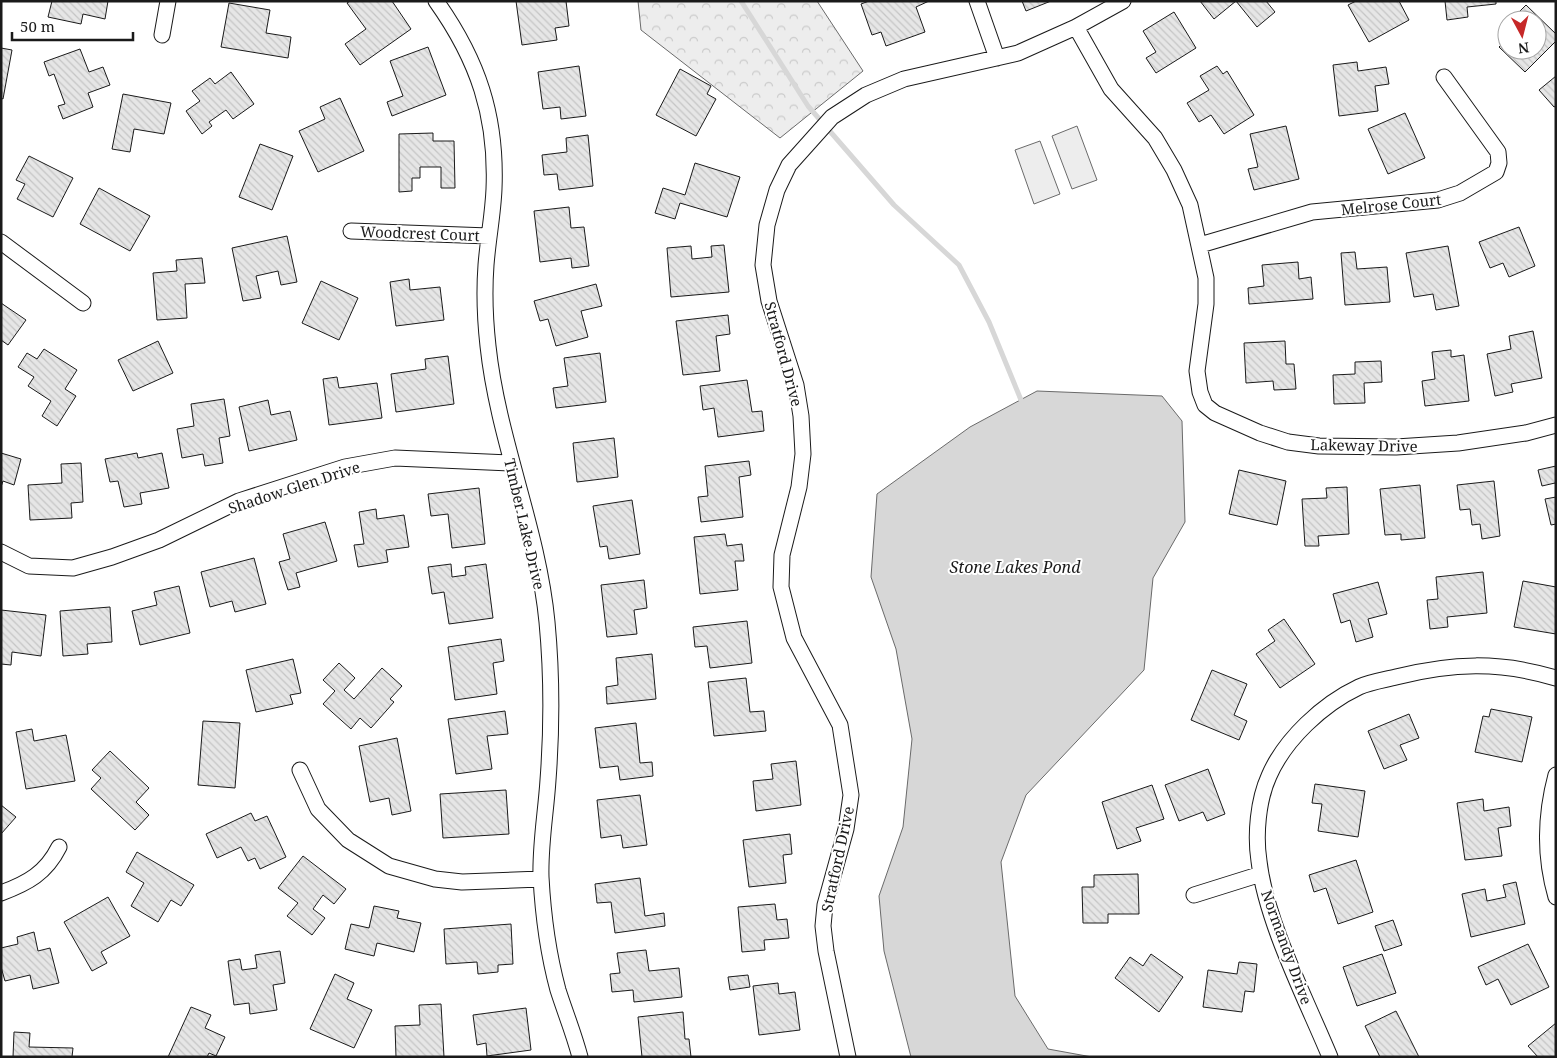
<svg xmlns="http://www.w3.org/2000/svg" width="1557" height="1058" font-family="'Noto Serif',serif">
<defs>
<pattern id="forest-crowns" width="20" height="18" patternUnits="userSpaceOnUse" patternTransform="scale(1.25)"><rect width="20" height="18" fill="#ededed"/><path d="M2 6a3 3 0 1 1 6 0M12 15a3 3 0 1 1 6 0" fill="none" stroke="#cbcbcb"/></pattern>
<pattern id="building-back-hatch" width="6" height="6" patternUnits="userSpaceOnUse" patternTransform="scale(1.25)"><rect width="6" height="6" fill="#e6e6e6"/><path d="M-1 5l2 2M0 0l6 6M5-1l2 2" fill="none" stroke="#c5c5c5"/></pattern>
</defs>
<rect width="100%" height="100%" fill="#fff"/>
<!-- forest -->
<path fill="url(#forest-crowns)" stroke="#6a6a6a" d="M 638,1 L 817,1 L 863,71 L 780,138 L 641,30 Z"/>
<!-- built -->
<path fill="#ededed" stroke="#6a6a6a" d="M 1077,126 L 1097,180 L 1072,189 L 1052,136 Z
M 1040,141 L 1060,194 L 1034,204 L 1015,150 Z"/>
<!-- water -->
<path fill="#d7d7d7" stroke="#6a6a6a" d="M 1037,391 L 1162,396 L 1182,421 L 1185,522 L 1153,578 L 1144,670 L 1026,795 L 1001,862 L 1015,996 L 1048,1049 L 1092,1057 L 911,1057 L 884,951 L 879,896 L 903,827 L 912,739 L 896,649 L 871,577 L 877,494 L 970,427 Z"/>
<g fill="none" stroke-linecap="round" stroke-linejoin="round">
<!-- stream -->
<path stroke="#d7d7d7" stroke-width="5" d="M 741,1 L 808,106 L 894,205 L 959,265 L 989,322 L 1021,400"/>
</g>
<!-- building -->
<path fill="url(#building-back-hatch)" stroke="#1a1a1a" d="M 52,1 L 108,1 L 105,19 L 83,14 L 81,24 L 48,17 Z
M 350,1 L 392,1 L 411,29 L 360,65 L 345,44 L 366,29 L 347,3 Z
M 516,1 L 566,1 L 569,26 L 555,28 L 557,40 L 522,45 Z
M 869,1 L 929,1 L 916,7 L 925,32 L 886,46 L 881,32 L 872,35 L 861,4 Z
M 1022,1 L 1051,1 L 1026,11 Z
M 1200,1 L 1266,1 L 1275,12 L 1257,27 L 1236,1 L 1214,19 Z
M 1356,1 L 1399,1 L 1409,20 L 1369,42 L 1348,5 Z
M 1445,1 L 1496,1 L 1496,4 L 1467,7 L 1468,17 L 1447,20 Z
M 229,3 L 270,10 L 266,33 L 291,37 L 288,58 L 221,47 Z
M 1526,5 L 1556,34 L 1556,41 L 1525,72 L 1499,47 L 1507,39 L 1507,50 L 1537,50 L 1537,20 L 1511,20 Z
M 1174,12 L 1196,48 L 1156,73 L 1146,58 L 1156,52 L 1143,31 Z
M 428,47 L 446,95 L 392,116 L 387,102 L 403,96 L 390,61 Z
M 1,48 L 12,50 L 3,99 L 1,98 Z
M 80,49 L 89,72 L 103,67 L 110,85 L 88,93 L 93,107 L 63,119 L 58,106 L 65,104 L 54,74 L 49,76 L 44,62 Z
M 1357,62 L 1358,71 L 1386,67 L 1389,84 L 1375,86 L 1378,111 L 1339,116 L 1333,65 Z
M 579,66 L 586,116 L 561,119 L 560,107 L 543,109 L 538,72 Z
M 1217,66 L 1223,74 L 1227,71 L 1254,115 L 1224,134 L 1211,115 L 1199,122 L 1187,103 L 1209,90 L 1200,76 Z
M 680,69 L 711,86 L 707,94 L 716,99 L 696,136 L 656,115 Z
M 231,72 L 254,104 L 233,119 L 226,110 L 209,122 L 212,126 L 202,134 L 186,111 L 200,101 L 192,91 L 210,78 L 215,84 Z
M 1556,76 L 1556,106 L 1554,107 L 1539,90 Z
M 123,94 L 171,103 L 164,134 L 134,129 L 130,152 L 112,149 Z
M 340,98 L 364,151 L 318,172 L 299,131 L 325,119 L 320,107 Z
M 1405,113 L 1425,158 L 1388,174 L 1368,129 Z
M 1286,126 L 1299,179 L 1254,190 L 1248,169 L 1258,167 L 1250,134 Z
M 433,133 L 433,141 L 454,141 L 455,188 L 441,188 L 441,167 L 420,167 L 420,178 L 412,178 L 412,191 L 399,192 L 399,134 Z
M 588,135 L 593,186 L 559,190 L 557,174 L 544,175 L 542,155 L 567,152 L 566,138 Z
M 260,144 L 293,156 L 272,210 L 239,197 Z
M 29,156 L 73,178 L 53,217 L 17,199 L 25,184 L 16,180 Z
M 695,163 L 740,177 L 727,217 L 680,203 L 675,219 L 655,213 L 663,188 L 685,195 Z
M 99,188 L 150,216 L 130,251 L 80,224 Z
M 569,207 L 571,228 L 584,227 L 589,266 L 572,268 L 571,258 L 540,262 L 534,211 Z
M 1519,227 L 1535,266 L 1509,277 L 1503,263 L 1490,268 L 1479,242 Z
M 287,236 L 297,282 L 281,285 L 278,271 L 256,276 L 261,298 L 243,301 L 232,248 Z
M 724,245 L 729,292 L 671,297 L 667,248 L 691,246 L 692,259 L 712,257 L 711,246 Z
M 1448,246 L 1459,306 L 1436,310 L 1433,294 L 1414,297 L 1406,253 Z
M 1355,252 L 1357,269 L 1387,267 L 1390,302 L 1345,305 L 1341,253 Z
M 202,258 L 205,283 L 185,284 L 187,318 L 157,320 L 153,273 L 177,271 L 176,260 Z
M 1298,262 L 1299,279 L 1311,277 L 1313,299 L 1249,304 L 1248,288 L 1264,286 L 1262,265 Z
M 409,279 L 410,290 L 440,287 L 444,320 L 396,326 L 390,282 Z
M 321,281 L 358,298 L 339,340 L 302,323 Z
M 596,284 L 602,306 L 581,311 L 588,337 L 556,346 L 548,319 L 540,321 L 534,301 Z
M 1,303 L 26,320 L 8,345 L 1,340 Z
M 728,315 L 730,334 L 716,336 L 720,371 L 683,375 L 676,321 Z
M 1533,331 L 1542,378 L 1511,384 L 1513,392 L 1495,396 L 1487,354 L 1511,349 L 1509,336 Z
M 158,341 L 173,373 L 133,391 L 118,360 Z
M 1285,341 L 1286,364 L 1294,364 L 1296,389 L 1274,390 L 1273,381 L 1246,383 L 1244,343 Z
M 44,349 L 77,370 L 65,389 L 76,396 L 57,426 L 42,416 L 51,401 L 28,386 L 34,377 L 18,367 L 27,353 L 37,359 Z
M 1451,350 L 1451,357 L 1464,355 L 1469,401 L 1425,406 L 1422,381 L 1435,379 L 1432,352 Z
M 600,353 L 606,402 L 556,408 L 553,388 L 568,386 L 564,358 Z
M 448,356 L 454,404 L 396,412 L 391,374 L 426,369 L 425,359 Z
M 1381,361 L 1382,382 L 1364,383 L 1365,403 L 1334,404 L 1333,375 L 1355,374 L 1355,362 Z
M 337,377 L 339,388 L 377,383 L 382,418 L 329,425 L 323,379 Z
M 747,380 L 752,412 L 762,411 L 764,431 L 718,437 L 714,408 L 703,410 L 700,386 Z
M 224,399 L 230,436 L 219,438 L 223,463 L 205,466 L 203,454 L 182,458 L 177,429 L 194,426 L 191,404 Z
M 268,400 L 271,415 L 290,411 L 297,440 L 249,451 L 239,407 Z
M 614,438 L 618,477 L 577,482 L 573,443 Z
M 1,453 L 21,459 L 14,485 L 3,481 L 1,487 Z
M 137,453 L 138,458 L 162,453 L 169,488 L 140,493 L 142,504 L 124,507 L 118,481 L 110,482 L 105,459 Z
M 749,461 L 751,475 L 739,477 L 743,517 L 701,522 L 698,497 L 708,496 L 705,466 Z
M 81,463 L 83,502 L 71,503 L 72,518 L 30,520 L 28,485 L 62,483 L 61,464 Z
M 1556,466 L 1556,485 L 1555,483 L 1542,486 L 1538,470 Z
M 1239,470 L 1286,481 L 1277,525 L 1229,514 Z
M 1494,481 L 1500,536 L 1482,539 L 1480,524 L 1472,525 L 1470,509 L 1460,510 L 1457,485 Z
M 1420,485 L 1425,538 L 1401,540 L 1401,534 L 1385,535 L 1380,489 Z
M 1347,487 L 1349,534 L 1318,536 L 1319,546 L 1305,546 L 1302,499 L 1327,498 L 1326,488 Z
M 479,488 L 485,544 L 452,548 L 448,514 L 431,516 L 428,494 Z
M 1556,497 L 1556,524 L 1551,525 L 1545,499 Z
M 632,500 L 640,554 L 609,559 L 607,546 L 600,547 L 593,506 Z
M 376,509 L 377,519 L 404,515 L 409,547 L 386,550 L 388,562 L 358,567 L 354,545 L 364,544 L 359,512 Z
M 325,522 L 337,561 L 296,573 L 300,587 L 288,590 L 279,562 L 290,559 L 283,534 Z
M 725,534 L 727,546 L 742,544 L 744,561 L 735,561 L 738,590 L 700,594 L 694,537 Z
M 254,558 L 266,604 L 235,612 L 232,601 L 210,607 L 201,572 Z
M 451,564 L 452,577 L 466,575 L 465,567 L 486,564 L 493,618 L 449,624 L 444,592 L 432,594 L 428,567 Z
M 1483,572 L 1487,613 L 1447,617 L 1448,627 L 1430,629 L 1427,600 L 1438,599 L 1436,577 Z
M 644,580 L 647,608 L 634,610 L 637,634 L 607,637 L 601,585 Z
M 1523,581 L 1556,587 L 1556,634 L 1514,627 Z
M 1378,582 L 1387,614 L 1368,619 L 1373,637 L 1356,642 L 1350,620 L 1341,623 L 1333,594 Z
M 179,586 L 190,633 L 140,645 L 132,611 L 157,605 L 154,592 Z
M 110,607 L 112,642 L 87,644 L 88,654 L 63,656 L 60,611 Z
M 1,610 L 46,615 L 41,656 L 12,652 L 11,665 L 1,664 Z
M 1284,619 L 1315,664 L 1280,688 L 1256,654 L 1275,641 L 1268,630 Z
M 747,621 L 752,663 L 710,668 L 707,646 L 695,647 L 693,627 Z
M 501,639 L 504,661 L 493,663 L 497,694 L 455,700 L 448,647 Z
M 652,654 L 656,699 L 607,704 L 606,687 L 618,685 L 616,658 Z
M 293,659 L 301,693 L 290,695 L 293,704 L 256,712 L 246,670 Z
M 339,663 L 355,678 L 344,690 L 354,699 L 382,668 L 402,686 L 390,699 L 394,702 L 371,728 L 360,718 L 351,729 L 323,704 L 335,691 L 323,680 Z
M 1212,670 L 1247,684 L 1234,715 L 1247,721 L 1239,740 L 1191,720 Z
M 746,678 L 750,712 L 764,711 L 766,731 L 714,736 L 708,682 Z
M 1491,709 L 1532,717 L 1522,762 L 1475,752 L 1483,716 L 1489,717 Z
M 505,711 L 508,734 L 487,736 L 492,769 L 456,774 L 448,719 Z
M 1409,714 L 1419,738 L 1400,745 L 1407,760 L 1384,769 L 1368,731 Z
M 203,721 L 240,723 L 235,788 L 198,785 Z
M 636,723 L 640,763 L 652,762 L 653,776 L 620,780 L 618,766 L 600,768 L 595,728 Z
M 32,729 L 34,741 L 66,735 L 75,781 L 26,789 L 16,732 Z
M 397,738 L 411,811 L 392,815 L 389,798 L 370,802 L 359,746 Z
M 110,751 L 149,788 L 136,802 L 149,815 L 135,830 L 91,789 L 101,778 L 92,770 Z
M 796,761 L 801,805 L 756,811 L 753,781 L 773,779 L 771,764 Z
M 1208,769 L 1225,814 L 1207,821 L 1203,812 L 1179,821 L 1165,785 Z
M 1315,784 L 1365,791 L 1358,837 L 1318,831 L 1322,804 L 1312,803 Z
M 1152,785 L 1164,819 L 1136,828 L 1141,841 L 1117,849 L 1102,802 Z
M 506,790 L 509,834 L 443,838 L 440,794 Z
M 640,795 L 647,845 L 623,848 L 621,835 L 601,838 L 597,800 Z
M 1483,799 L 1484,811 L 1509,807 L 1511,826 L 1498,828 L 1502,856 L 1465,860 L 1457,803 Z
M 1,805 L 16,817 L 1,834 Z
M 251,813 L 255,821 L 267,816 L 286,857 L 260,869 L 255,858 L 248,861 L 241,847 L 217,858 L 206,834 Z
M 790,834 L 792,854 L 783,855 L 786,883 L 749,887 L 743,840 Z
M 137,852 L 194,885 L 181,906 L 171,900 L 158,922 L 131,906 L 144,883 L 126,872 Z
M 303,856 L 346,889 L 334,904 L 323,895 L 313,909 L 325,918 L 312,935 L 287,916 L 298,903 L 278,888 Z
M 1356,860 L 1373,912 L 1338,924 L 1326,888 L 1314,892 L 1309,875 Z
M 1138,874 L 1139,914 L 1108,914 L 1108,923 L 1083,923 L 1082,887 L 1094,887 L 1094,875 Z
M 640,878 L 645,916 L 664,913 L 665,926 L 615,933 L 611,902 L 597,903 L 595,884 Z
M 1516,882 L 1525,924 L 1471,937 L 1462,894 L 1485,889 L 1487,901 L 1506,897 L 1503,885 Z
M 108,897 L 130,936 L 101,952 L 107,963 L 92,971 L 64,922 Z
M 775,904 L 777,920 L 787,919 L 789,938 L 764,940 L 765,950 L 742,952 L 738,907 Z
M 374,906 L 399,911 L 397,918 L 421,923 L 414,952 L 377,943 L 374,956 L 345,949 L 351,924 L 369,928 Z
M 1393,920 L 1402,945 L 1384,951 L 1375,926 Z
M 511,924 L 513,964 L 498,965 L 498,972 L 478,974 L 477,962 L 446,964 L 444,929 Z
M 34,932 L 38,951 L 50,948 L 59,983 L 33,989 L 30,975 L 5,981 L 1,967 L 1,948 L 18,944 L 17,937 Z
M 1528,944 L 1549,987 L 1511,1005 L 1498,979 L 1486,985 L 1478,967 Z
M 646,950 L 649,971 L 679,968 L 682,997 L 634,1002 L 633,990 L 612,992 L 610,974 L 620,973 L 617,953 Z
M 280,951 L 285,983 L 273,985 L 277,1010 L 250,1014 L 249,1003 L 234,1005 L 228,961 L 240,959 L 242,970 L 257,968 L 255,955 Z
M 1151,954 L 1183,977 L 1159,1012 L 1115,978 L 1130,957 L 1143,966 Z
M 1382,954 L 1396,993 L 1357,1006 L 1343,967 Z
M 1239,962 L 1257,964 L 1254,992 L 1245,991 L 1242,1012 L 1203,1007 L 1208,970 L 1237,974 Z
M 335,974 L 354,983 L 347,999 L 372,1010 L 354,1048 L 310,1029 Z
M 748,975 L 750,987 L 730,990 L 728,977 Z
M 778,983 L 779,994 L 795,992 L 800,1030 L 759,1035 L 753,986 Z
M 441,1004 L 444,1057 L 396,1057 L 395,1026 L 420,1025 L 419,1005 Z
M 191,1007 L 211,1015 L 205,1028 L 225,1037 L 216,1056 L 209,1053 L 207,1057 L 168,1057 Z
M 526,1008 L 531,1050 L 487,1056 L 486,1043 L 477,1045 L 473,1015 Z
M 1396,1011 L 1419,1057 L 1380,1057 L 1365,1026 Z
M 683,1012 L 685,1039 L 689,1039 L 691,1057 L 642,1057 L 638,1017 Z
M 1556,1023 L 1556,1057 L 1538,1057 L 1528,1046 Z
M 14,1032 L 30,1033 L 29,1047 L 73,1048 L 72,1057 L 13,1057 Z"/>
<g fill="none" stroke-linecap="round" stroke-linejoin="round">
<!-- minor casing -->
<g stroke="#1a1a1a" stroke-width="17">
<path id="minor" d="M 436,1 C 478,60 497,116 494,189 C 493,214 488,239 486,265 C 484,292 485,319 488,346 C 498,440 538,528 547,622 C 552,675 552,727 548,780 C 546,812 540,844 541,877 C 543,915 548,953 558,990 C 565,1012 574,1034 580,1057
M 977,1 L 997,58
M 1076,27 L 1111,89 L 1155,138 L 1174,170 L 1190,205 L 1206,278 L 1206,304 L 1197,371 L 1200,392 L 1205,405 L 1215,413 L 1260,433 L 1288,442 L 1319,446 L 1396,447 L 1458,443 L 1526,433 L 1556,425
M 162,35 L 168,1
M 351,231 L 489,236
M 1,242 L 83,303
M 1200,245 L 1312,212 L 1438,200 L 1460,193 L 1496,172 L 1499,163 L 1498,152 L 1444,77
M 1,552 L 29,566 L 73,568 L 112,557 L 159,540 L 239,501 L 345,467 L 395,458 L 511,463
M 300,770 L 318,809 L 348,840 L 389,866 L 435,879 L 462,882 L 541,879
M 1556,775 C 1545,816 1544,856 1556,897
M 1,893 C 28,883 46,873 59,847
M 1194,895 L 1261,874
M 848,1057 L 826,951 L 823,926 L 825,905 L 846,829 L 851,795 L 840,725 L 794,638 L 781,587 L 782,555 L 799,487 L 803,454 L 801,416 L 796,385 L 769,301 L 763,265 L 767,225 L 777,190 L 789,165 L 832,117 L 866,95 L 904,79 L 1018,53 L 1076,27 L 1123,1
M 1330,1057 C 1306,999 1266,922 1259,861 C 1255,835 1258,800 1269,776 C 1285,739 1323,704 1359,687 C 1370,682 1384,680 1396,677 C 1452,663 1499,661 1556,678"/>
</g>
<!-- minor -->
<use href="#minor" stroke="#fff" stroke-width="15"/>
</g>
<g text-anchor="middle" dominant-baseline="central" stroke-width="4" stroke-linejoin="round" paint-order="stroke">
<!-- street labels -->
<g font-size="15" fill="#1a1a1a" stroke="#fff">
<text transform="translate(1391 204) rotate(-6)">Melrose Court</text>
<text transform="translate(420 233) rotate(2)">Woodcrest Court</text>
<text transform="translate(784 354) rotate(75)">Stratford Drive</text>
<text transform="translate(1364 445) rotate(1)">Lakeway Drive</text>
<text transform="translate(294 487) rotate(-18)">Shadow Glen Drive</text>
<text transform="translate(525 524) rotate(77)">Timber Lake Drive</text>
<text transform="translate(837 859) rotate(-78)">Stratford Drive</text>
<text transform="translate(1287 947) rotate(70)">Normandy Drive</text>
</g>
<!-- water labels -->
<g font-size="16" font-style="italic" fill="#1a1a1a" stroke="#fff">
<text x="1015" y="567">Stone Lakes Pond</text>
</g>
</g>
<!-- border -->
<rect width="1557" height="1058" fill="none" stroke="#1a1a1a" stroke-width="5"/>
<!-- north arrow -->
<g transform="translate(1522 35) rotate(173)"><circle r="24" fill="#ffffff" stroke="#a3a3a3"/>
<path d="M0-4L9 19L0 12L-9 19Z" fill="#c62828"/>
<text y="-8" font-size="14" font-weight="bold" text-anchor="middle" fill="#1a1a1a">N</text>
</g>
<!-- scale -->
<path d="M12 32v8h121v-8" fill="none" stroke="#1a1a1a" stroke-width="2.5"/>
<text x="20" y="32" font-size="15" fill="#1a1a1a" stroke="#ffffff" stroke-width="4" paint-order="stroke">50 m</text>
</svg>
